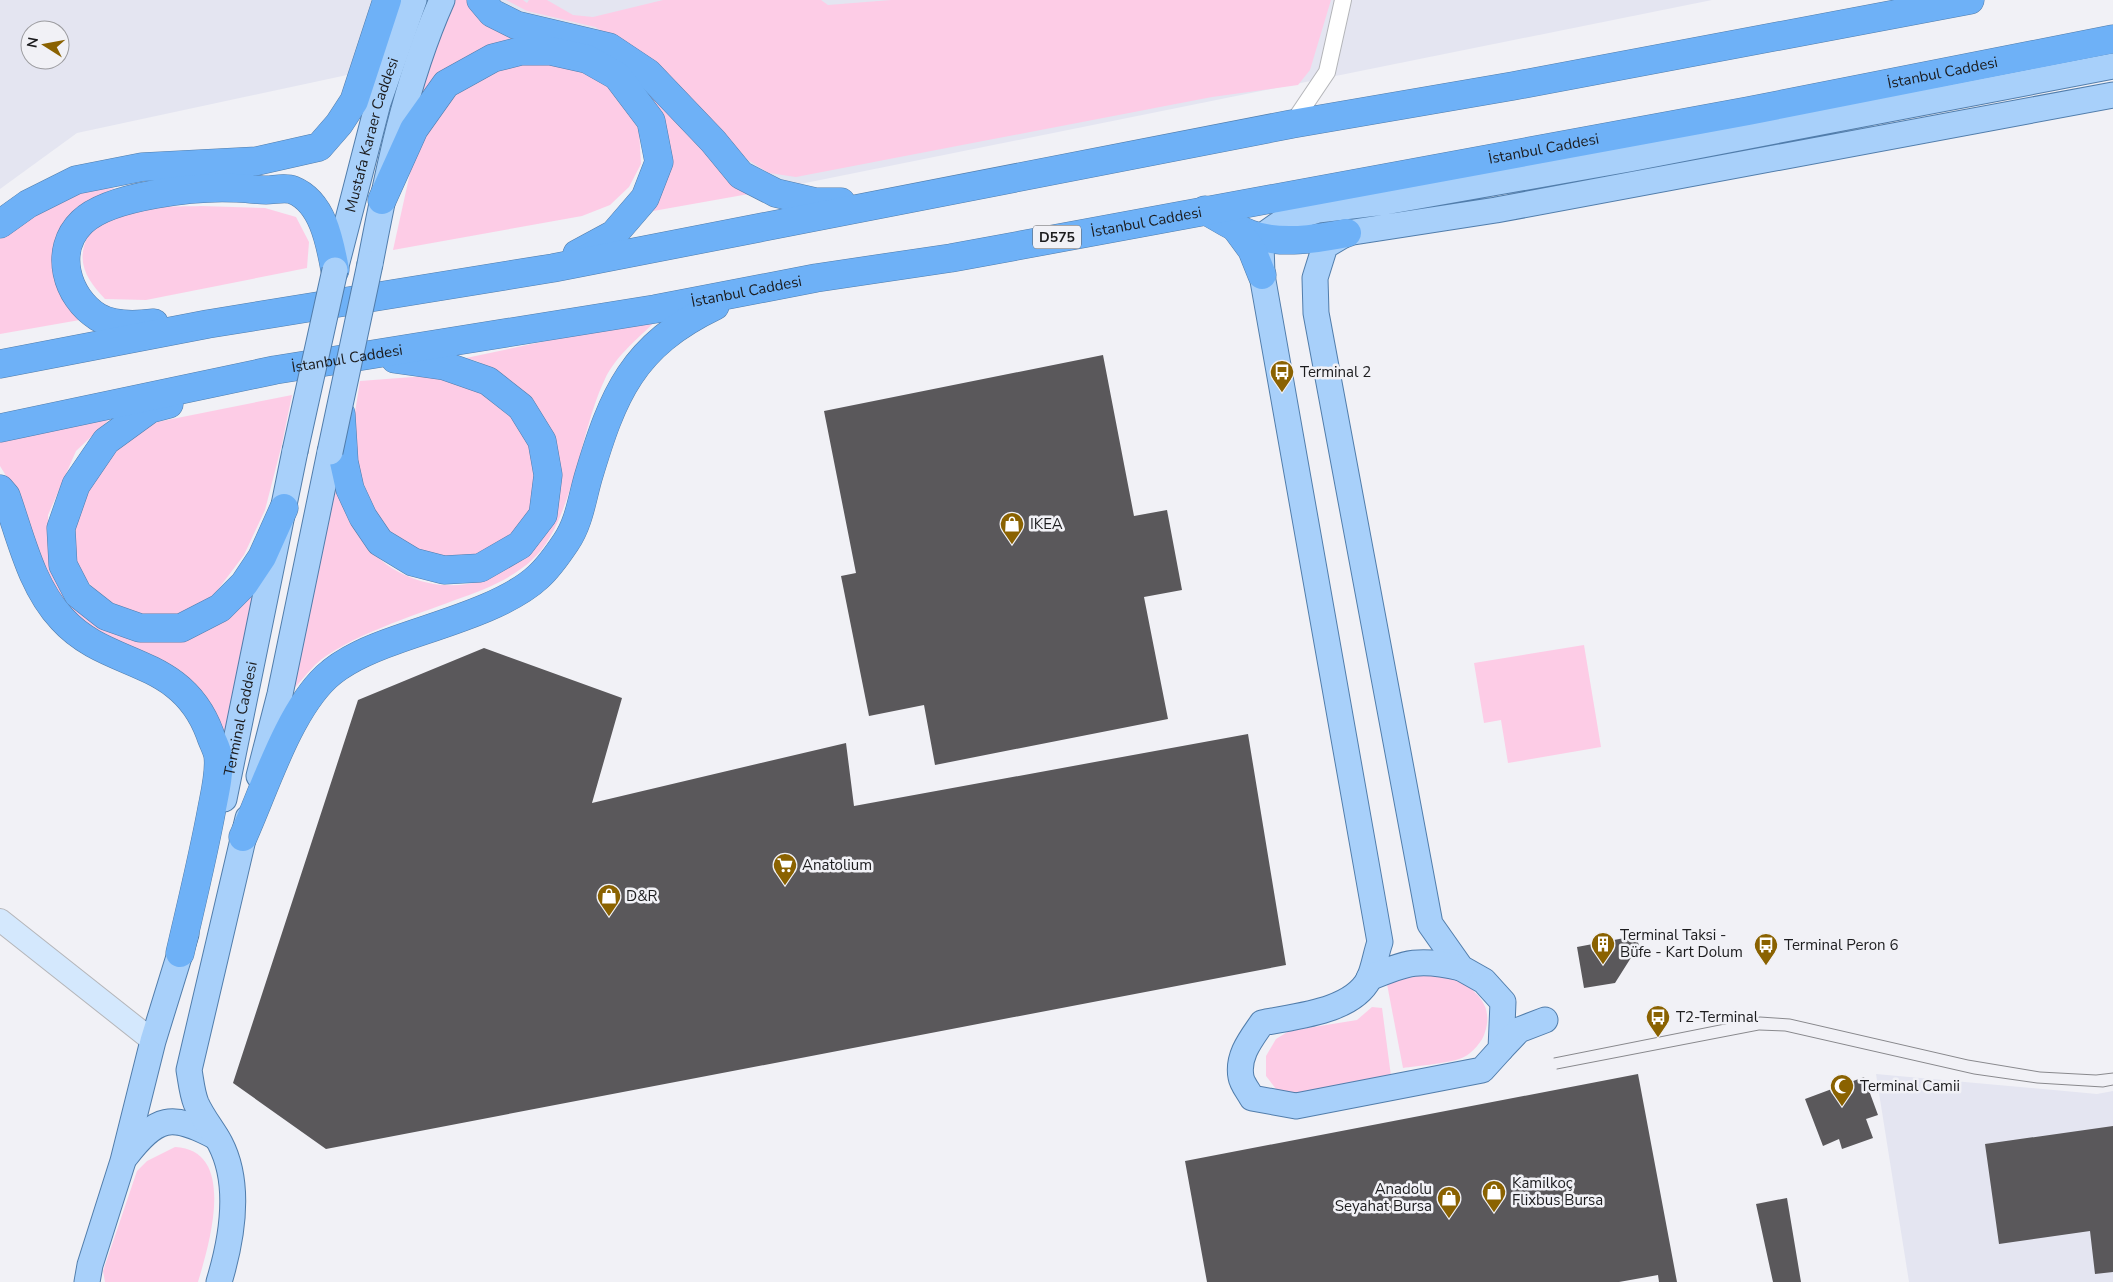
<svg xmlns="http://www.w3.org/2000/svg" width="2113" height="1282" font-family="'Nunito Sans',sans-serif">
<rect width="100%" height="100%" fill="#f1f1f6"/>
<!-- built -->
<path fill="#e4e5f1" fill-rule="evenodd" d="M 0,0 L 1712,0 L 746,195 L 566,28 L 77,133 L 0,189 ZM 30,30 L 60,30 L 60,60 L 30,60 Z
M 1876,1074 L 2097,1094 L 2113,1091 L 2113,1282 L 1909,1282 Z"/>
<!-- green -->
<path fill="#fdcce6" d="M 450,0 L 472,0 L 540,40 L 414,104 Z
M 506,0 L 523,0 L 527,3 L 529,0 L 547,0 L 573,15 L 593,17 L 663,0 L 821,0 L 828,5 L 891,0 L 1331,0 L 1310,70 L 1298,85 L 1212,97 L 796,177 L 769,173 L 748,160 L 629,46 L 595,27 L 527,11 Z
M 540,60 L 597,75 L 621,98 L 639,130 L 641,164 L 629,187 L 610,205 L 582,216 L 393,250 L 412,164 L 432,120 L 452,94 L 476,75 Z
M 627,69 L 760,192 L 642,213 L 655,196 Z
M 115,188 L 94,198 L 70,219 L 61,257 L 91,318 L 0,334 L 0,239 L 40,213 L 84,190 Z
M 201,206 L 265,208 L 296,217 L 309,242 L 307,268 L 146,300 L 105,299 C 91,284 78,268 84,246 C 87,236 94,224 103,218 C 123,205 176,207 201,206 Z
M 660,317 C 642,335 616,355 605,379 C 580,430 573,523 532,560 C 510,580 483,590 455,600 C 416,615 345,637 315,665 C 307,673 300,682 292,691 L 334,480 C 343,497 358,535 369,548 C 405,591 478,600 519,558 C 530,546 547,508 556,491 L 518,388 L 479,362 L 466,358 Z
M 426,376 L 459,381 L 500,401 L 531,435 L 540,462 L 535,504 L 514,538 L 477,563 L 405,548 L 382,525 L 363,485 L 357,462 L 352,431 L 360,381 Z
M 292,395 L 282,444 L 265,510 L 244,555 L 210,600 L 178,617 L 139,618 L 103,599 L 79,572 L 70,546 L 78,504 L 95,466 L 124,440 L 157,422 Z
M 114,415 L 76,451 L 48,515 L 48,546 L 56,575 L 127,633 L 260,584 L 225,744 L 208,701 L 180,670 L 127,646 L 87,625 L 61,605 L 48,583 L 16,492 L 0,466 L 0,438 Z
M 1584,645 L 1601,747 L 1508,763 L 1501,720 L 1484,723 L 1474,663 Z
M 1450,972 C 1471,989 1495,1001 1485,1032 C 1483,1041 1472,1053 1464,1057 C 1454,1063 1416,1066 1403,1068 L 1387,984 L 1400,974 Z
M 1372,1007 L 1382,1008 L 1391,1076 L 1291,1095 L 1276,1089 L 1266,1076 L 1266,1056 L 1276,1039 L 1289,1031 L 1357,1020 Z
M 175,1147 C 238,1150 209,1245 198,1282 L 105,1282 L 103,1271 L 137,1171 L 147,1161 Z"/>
<!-- building -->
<path fill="#5a585b" d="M 1103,355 L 1134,516 L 1167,510 L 1182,590 L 1144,597 L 1168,719 L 935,765 L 924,705 L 869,716 L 841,576 L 856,573 L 824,411 Z
M 484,648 L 622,698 L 592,803 L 846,743 L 854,806 L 1248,734 L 1286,965 L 326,1149 L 233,1083 L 358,700 Z
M 1635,936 L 1639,945 L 1615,983 L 1584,988 L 1577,947 Z
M 1638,1074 L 1677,1282 L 1659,1282 L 1658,1275 L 1619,1282 L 1207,1282 L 1185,1161 Z
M 1864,1077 L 1878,1115 L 1866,1119 L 1873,1138 L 1842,1149 L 1839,1139 L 1823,1146 L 1805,1099 Z
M 2113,1126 L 2113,1272 L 2095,1274 L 2090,1231 L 1999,1244 L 1985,1144 Z
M 1787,1198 L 1801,1282 L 1773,1282 L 1756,1204 Z"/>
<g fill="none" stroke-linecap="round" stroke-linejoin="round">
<!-- street casing -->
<g stroke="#b4b5b9" stroke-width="18">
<path id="street" d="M 1292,124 L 1327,72 L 1343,0"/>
</g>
<!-- secondary casing -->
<g stroke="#b4b5b9" stroke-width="24">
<path id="secondary" d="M 0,920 L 153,1041"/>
</g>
<!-- primary casing -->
<g stroke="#517dab" stroke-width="27">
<g id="primary">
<path d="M 2113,66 L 1629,159 L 1385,202 L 1318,210 L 1285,220 L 1265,234 L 1261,243 L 1262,275 L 1380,942 C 1376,953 1374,968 1369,979 C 1352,1012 1295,1016 1262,1023 C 1251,1039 1237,1056 1241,1077 C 1242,1084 1249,1092 1252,1098 L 1296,1106 L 1482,1070 L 1501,1049 L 1503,1002 L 1484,981 L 1461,968 L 1430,924 L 1316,313 L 1315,278 L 1325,246 L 1347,233 L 1496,210 L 2113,95"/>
<path d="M 370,264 C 387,175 405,83 442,0"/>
<path id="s1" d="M 335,270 L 378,103 L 414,0"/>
<path d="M 259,776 L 280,694 L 330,452"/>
<path id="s2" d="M 224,799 L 295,451"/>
<path d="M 1369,978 C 1407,962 1420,958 1461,968"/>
<path d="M 1501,1049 L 1519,1030 L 1545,1020"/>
<path d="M 126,1156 C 157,1116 171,1113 216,1137"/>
<path d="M 87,1282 L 90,1265 L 123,1161 L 153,1041 L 186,934"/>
<path d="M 219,1282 C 232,1239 242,1185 220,1143 C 213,1130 202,1117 196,1103 C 192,1093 191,1081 189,1070 L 248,818"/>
</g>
</g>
<!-- highway casing -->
<g stroke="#517dab" stroke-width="29">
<g id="highway">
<path d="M 481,0 L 492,13 L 516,25 L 609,47 L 648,73 L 713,141 L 741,175 L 776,193 L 815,202 L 841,202"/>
<path d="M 382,200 L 414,129 L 446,84 L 493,58 L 521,51 L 551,51 L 587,59 L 617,76 L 651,121 L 659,162 L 645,198 L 614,234 L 577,254"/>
<path d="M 1205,210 C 1219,218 1234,228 1250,234 C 1281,245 1316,239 1347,233"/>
<path d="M 0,224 L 28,204 L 76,180 L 142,167 L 257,161 L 319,147 L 339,124 L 354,101 L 387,0"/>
<path d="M 1235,227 L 1252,250 L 1262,275"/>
<path d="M 154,323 C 137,325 113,326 98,317 C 66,297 53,250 82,222 C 110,195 198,186 236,188 C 246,188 256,190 266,190 C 274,190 285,187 293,190 C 323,202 330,243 335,270"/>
<path d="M 0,364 L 208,324 L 553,268 L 1292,124 L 1513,86 L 1970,0"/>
<path d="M 169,404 L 150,409 L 106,441 L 76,485 L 61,528 L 63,565 L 78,594 L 106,616 L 140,628 L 181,628 L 220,608 L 244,584 L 262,557 L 284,508"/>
<path d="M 341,414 L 344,462 L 350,489 L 363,517 L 380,542 L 413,562 L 444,570 L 480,568 L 520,545 L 543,515 L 548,475 L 542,441 L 521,407 L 488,381 L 445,366 L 395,359"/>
<path id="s3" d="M 0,428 L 275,370 L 655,309 L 816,278 L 951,258 L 1748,111 L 2113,39"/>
<path d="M 0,489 L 6,496 C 21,538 31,586 62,619 C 108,670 181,655 210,734 C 212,741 217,749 218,756 C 220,772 215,793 212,808 C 203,857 191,905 180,953"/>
<path d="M 243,837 C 265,788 288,713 326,677 C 345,659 373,648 396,640 C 437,625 506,607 538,577 C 548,568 558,554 566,542 C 579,523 582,499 588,478 C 613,394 632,346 715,306"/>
</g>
</g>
<!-- street -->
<use href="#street" stroke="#fff" stroke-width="16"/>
<!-- secondary -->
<use href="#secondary" stroke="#d4e8fd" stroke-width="22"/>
<!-- primary -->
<use href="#primary" stroke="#a8d0fa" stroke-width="25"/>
<!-- highway -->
<use href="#highway" stroke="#6eb1f7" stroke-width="28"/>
<!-- tram -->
<path stroke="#89898d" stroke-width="1" d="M 1554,1058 L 1760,1017 L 1790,1019 L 1968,1060 L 2040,1072 L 2096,1075 L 2113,1073
M 1557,1069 L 1759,1030 L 1785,1031 L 1974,1074 L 2037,1083 L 2103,1087 L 2113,1085"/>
<!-- primary-bridge casing -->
<g stroke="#517dab" stroke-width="27" stroke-linecap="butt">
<path id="primary-bridge" d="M 295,451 L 335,270
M 330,452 L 370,264"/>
</g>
<!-- primary-bridge -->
<use href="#primary-bridge" stroke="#a8d0fa" stroke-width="25"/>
</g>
<!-- icons -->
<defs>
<g id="bus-pin" transform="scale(1.25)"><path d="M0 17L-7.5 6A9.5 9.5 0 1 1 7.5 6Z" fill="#8a6201" stroke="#f1f1f6"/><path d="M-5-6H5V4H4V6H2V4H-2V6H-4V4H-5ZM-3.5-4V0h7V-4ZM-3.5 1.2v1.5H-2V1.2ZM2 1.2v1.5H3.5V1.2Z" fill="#fff"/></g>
<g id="shop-pin" transform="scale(1.25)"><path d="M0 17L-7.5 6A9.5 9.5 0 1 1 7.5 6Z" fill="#8a6201" stroke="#f1f1f6"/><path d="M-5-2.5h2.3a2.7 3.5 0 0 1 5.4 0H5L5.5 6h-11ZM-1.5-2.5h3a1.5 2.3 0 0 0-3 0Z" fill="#fff"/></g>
<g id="supermarket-pin" transform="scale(1.25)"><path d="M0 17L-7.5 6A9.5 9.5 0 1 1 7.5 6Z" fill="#8a6201" stroke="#f1f1f6"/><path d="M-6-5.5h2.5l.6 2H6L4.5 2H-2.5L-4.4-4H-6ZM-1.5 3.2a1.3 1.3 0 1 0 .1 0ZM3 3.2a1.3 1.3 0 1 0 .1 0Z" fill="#fff"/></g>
<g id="building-pin" transform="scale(1.25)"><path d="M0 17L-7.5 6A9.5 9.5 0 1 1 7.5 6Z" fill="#8a6201" stroke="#f1f1f6"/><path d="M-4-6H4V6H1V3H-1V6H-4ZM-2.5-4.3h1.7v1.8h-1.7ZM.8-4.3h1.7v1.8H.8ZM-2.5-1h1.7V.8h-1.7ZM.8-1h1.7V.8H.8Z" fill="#fff"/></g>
<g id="mosque-pin" transform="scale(1.25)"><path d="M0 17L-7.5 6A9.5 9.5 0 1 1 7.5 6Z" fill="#8a6201" stroke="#f1f1f6"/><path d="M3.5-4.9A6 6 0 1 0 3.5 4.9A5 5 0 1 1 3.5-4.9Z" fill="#fff"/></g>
</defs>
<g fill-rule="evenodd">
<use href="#bus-pin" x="1282" y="372"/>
<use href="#shop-pin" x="1012" y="524"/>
<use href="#supermarket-pin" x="785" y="865"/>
<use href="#shop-pin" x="609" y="896"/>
<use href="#building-pin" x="1603" y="944"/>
<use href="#bus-pin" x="1766" y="945"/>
<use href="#bus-pin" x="1658" y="1017"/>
<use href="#mosque-pin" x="1842" y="1086"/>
<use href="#shop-pin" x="1494" y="1192"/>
<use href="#shop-pin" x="1449" y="1198"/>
</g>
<g text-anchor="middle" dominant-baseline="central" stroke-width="5" stroke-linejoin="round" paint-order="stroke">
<!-- shield labels -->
<rect fill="#f1f1f6" stroke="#5c5c5f" stroke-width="1" x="1033" y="225.5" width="48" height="23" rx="4"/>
<g font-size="14" font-weight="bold" fill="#1c1c1e">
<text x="1057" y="237">D575</text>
</g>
<!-- street labels -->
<g font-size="15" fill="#1c1c1e" stroke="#f1f1f6">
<text stroke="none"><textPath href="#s3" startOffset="1975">İstanbul Caddesi</textPath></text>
<text stroke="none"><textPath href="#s1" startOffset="140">Mustafa Karaer Caddesi</textPath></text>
<text stroke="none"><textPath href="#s3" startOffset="1569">İstanbul Caddesi</textPath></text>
<text stroke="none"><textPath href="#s3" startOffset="1165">İstanbul Caddesi</textPath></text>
<text stroke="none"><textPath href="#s3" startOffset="759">İstanbul Caddesi</textPath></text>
<text stroke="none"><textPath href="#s3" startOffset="354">İstanbul Caddesi</textPath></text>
<text stroke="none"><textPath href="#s2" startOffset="82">Terminal Caddesi</textPath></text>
</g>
<!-- poi labels -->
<g font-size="15" fill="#1c1c1e" stroke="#f1f1f6" text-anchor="start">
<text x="1300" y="372">Terminal 2</text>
<text x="1030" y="524">IKEA</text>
<text x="802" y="865">Anatolium</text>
<text x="626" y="896">D&amp;R</text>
<text x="1620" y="935">Terminal Taksi -<tspan x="1620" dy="17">Büfe - Kart Dolum</tspan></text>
<text x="1784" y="945">Terminal Peron 6</text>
<text x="1676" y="1017">T2-Terminal</text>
<text x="1860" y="1086">Terminal Camii</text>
<text x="1512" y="1183">Kamilkoç<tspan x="1512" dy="17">Flixbus Bursa</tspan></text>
<text x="1432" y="1189" text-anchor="end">Anadolu<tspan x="1432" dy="17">Seyahat Bursa</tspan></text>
</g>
</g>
<!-- north arrow -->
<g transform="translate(45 45) rotate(281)"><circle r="24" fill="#f1f1f6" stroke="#9c9ca0"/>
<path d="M0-4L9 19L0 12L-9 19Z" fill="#8a6201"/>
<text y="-8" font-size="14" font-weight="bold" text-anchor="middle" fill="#1c1c1e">N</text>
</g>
</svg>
